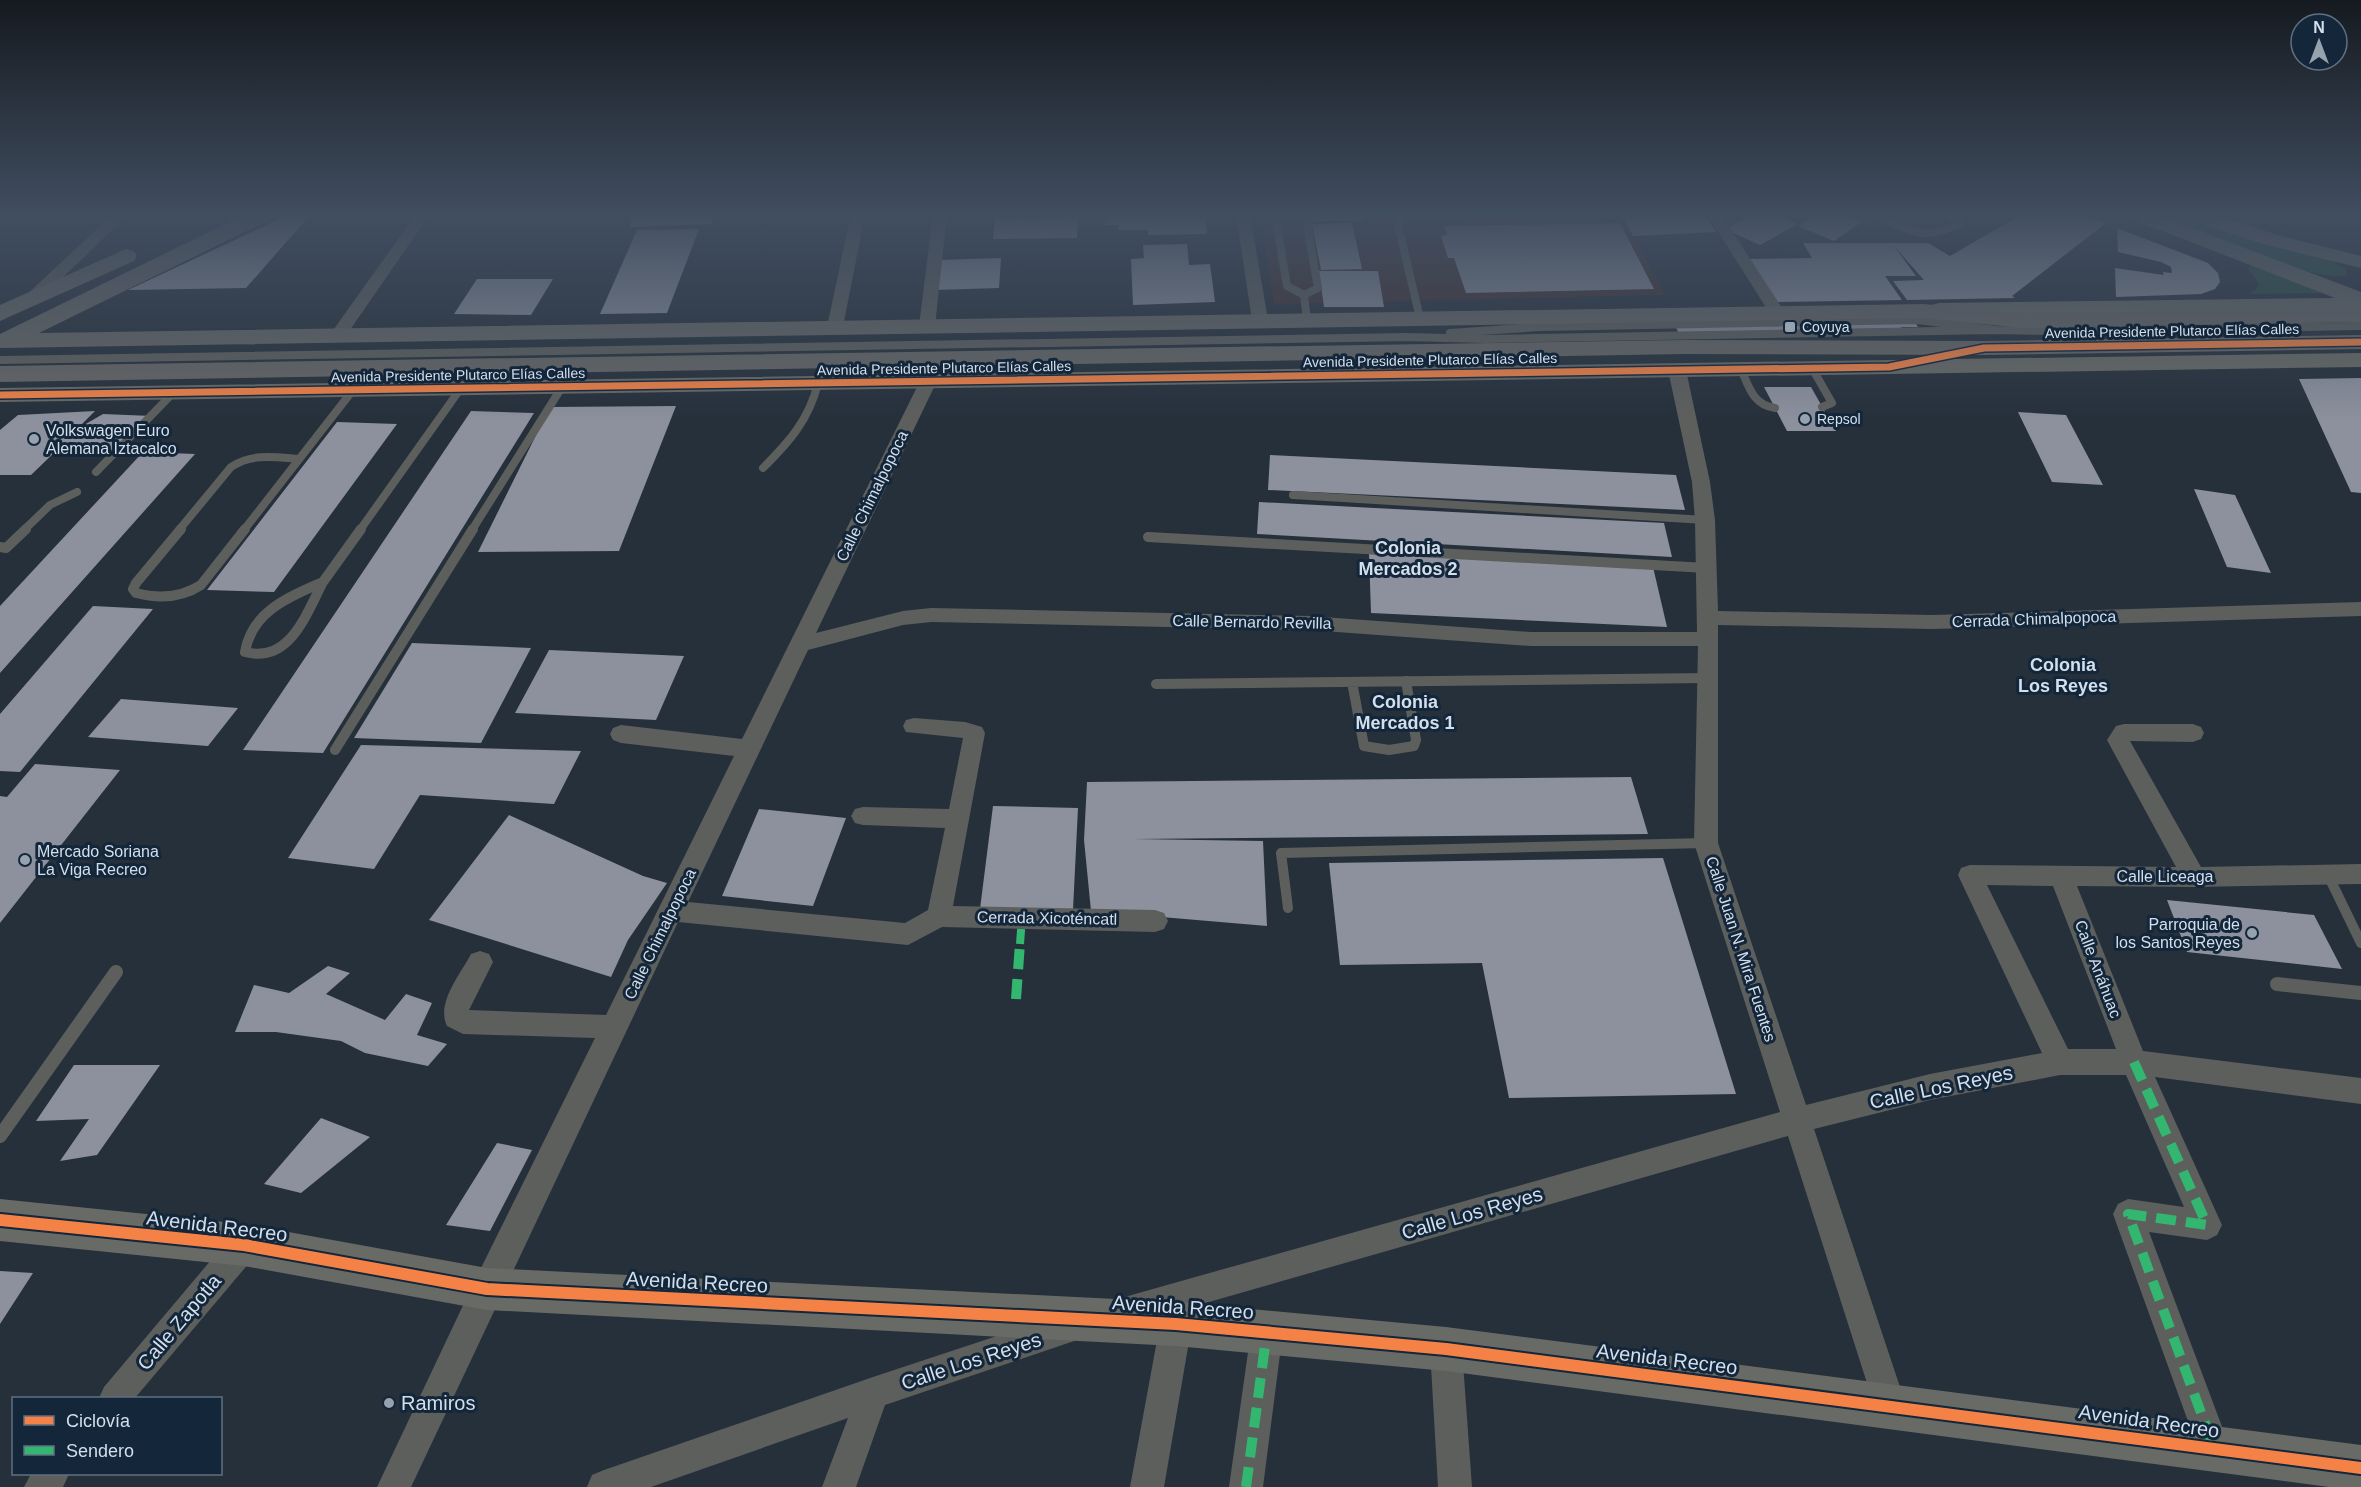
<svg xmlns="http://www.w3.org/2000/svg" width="2361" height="1487" font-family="Arial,sans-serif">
<rect width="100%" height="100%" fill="#26303b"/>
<!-- medical -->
<path fill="#403031" d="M 1260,214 L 1622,214 L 1665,295 L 1274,304 Z"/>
<!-- green -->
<path fill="#254d3e" d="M 2155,214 L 2184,214 L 2327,259 L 2346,269 L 2347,275 C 2315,285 2192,228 2155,214 Z
M 2252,266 L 2326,293 L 2249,294 L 2256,290 L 2259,284 L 2248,268 Z"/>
<!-- building -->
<path fill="#8c919d" d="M 290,214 L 311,214 L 246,288 L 128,290 Z
M 634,214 L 714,214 L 711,224 L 629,227 Z
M 1311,214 L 1363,214 L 1364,221 L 1312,221 Z
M 1622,214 L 1704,214 L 1716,232 L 1633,236 Z
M 1753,214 L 1775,214 L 1798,224 L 1760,245 L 1725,229 Z
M 1816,214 L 1845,214 L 1863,221 L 1834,241 L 1798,226 Z
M 2022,214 L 2082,214 L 2106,223 L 2012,296 L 2015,298 L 1907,300 L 1893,281 L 1924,280 L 1894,246 L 1916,276 L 1885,276 L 1902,300 L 1774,302 L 1748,259 L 1812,258 L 1803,243 L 1928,243 L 1950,256 Z
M 1206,216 L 1207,234 L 1148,235 L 1148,230 L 1118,230 L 1119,225 L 1104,225 L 1105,217 Z
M 1078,217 L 1077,238 L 993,239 L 995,218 Z
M 1352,223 L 1362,269 L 1321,270 L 1312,224 Z
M 1620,223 L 1654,289 L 1466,293 L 1454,258 L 1448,258 L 1441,236 L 1447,235 L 1444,226 Z
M 2117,228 L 2208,263 L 2218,273 L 2220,282 L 2215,289 L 2201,294 L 2116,297 L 2115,268 L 2164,275 L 2163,272 L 2172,273 L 2171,267 L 2161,262 L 2118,252 Z
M 699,229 L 667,313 L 600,314 L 637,230 Z
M 1187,244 L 1189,265 L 1210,264 L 1215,302 L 1133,305 L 1131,259 L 1144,258 L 1143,245 Z
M 1001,258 L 999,288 L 933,290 L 937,260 Z
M 1319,271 L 1378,271 L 1384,307 L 1324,307 Z
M 477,279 L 553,279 L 531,315 L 454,314 Z
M 1915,322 L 1918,327 L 1901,327 L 1903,330 L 1679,334 L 1674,323 Z
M 2361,378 L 2361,493 L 2351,492 L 2299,379 Z
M 1764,387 L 1811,387 L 1836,431 L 1787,431 Z
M 676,406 L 619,551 L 478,552 L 550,407 Z
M 95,411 L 77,429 L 103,414 L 152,416 L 118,450 L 59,448 L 31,475 L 0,475 L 0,430 L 18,415 Z
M 471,411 L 534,413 L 323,753 L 243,750 Z
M 2018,412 L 2066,415 L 2103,485 L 2052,482 Z
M 337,422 L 397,424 L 274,592 L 207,590 Z
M 143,452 L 195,454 L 0,673 L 0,606 Z
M 1270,455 L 1676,475 L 1685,510 L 1268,490 Z
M 2194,489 L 2235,495 L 2271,573 L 2227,567 Z
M 1259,502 L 1664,523 L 1672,557 L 1257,534 Z
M 1369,554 L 1653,567 L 1667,627 L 1371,613 Z
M 93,606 L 153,609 L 20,772 L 0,771 L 0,714 Z
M 412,643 L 531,648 L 481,743 L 354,738 Z
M 549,650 L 684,656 L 656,720 L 515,713 Z
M 121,699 L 238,708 L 208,746 L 88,737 Z
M 361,745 L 581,751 L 554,804 L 420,795 L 374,869 L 288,858 Z
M 35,764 L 120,770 L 0,923 L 0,796 L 7,797 Z
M 1631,777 L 1648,834 L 1134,839 L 1263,841 L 1267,926 L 1091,911 L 1084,840 L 1087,782 Z
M 993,806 L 1078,808 L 1073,910 L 980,909 Z
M 759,809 L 846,818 L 813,906 L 722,896 Z
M 509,815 L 643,876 L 667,883 L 628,940 L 611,977 L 429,920 Z
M 1663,858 L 1736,1094 L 1509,1098 L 1482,963 L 1340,965 L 1329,863 Z
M 2167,900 L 2314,915 L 2342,969 L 2187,952 Z
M 328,966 L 350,973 L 326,994 L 385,1020 L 406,994 L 432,1003 L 417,1035 L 447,1044 L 428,1066 L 365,1053 L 341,1041 L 276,1032 L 235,1032 L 254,985 L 289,993 Z
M 74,1065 L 160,1065 L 97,1155 L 60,1161 L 89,1119 L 36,1121 Z
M 321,1118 L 370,1137 L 301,1193 L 264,1184 Z
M 497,1143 L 532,1150 L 490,1231 L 446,1225 Z
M 0,1271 L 33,1273 L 0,1324 Z"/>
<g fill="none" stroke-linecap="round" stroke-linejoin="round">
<!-- lane-far2 -->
<path stroke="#5d5f5d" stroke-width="8" d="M 1874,214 C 1907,230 1923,242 1959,224 L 1946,214
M 1282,215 L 1295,215 L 1306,219 L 1318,288 L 1304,295 L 1287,286 L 1276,220 Z
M 1304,295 L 1307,319
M 1420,318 L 1398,225 L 1399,220 L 1410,215 L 1461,214
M 1450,333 L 1539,327 L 1918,320 L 1996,330 L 2050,331 L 2361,326
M 0,360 L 1407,337 L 1485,339 L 1996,330
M 1812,368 L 1832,403 L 1822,407
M 1741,369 C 1749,387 1753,405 1775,408
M 763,468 C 789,442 809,420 818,383
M 96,472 L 174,392
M 1293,495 L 1705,520
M 24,530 L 50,505 L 77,492
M 179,530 L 231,467 C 252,453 275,457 298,459
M 244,530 L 353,390
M 360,530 L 461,388
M 472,530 L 562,387"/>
<!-- lane-far1 -->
<path stroke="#5d5f5d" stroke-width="10" d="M 181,529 L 136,583 L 133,589 L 136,593 C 159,599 181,598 201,585 L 245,529
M 1148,537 L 1707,568
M 0,547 L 6,548 L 26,529
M 323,582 C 306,614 290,664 245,652 C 252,611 289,597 323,582 Z
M 323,582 L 361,529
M 1352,682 L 1364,746 L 1389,750 L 1414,746 L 1416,740 L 1406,681
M 1156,684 L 1709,678
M 335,750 L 473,529
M 2328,875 L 2361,943
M 1288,908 L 1281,853 L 1706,843"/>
<!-- lane -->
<path stroke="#5d5f5d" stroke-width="14" d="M 2277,984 L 2361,993
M 0,1136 L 116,972"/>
<!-- street -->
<path fill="#5d5f5d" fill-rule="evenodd" d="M 113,214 L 129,214 L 35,304 L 23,304 L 21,301 L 23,298 Z
M 416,214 L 426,214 L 428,217 L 343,340 L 331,340 L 329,336 Z
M 851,214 L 865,214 L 843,327 L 835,332 L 827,327 Z
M 933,214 L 947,214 L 935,326 L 927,331 L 919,326 Z
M 1236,214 L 1250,214 L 1268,320 L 1260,325 L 1252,320 Z
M 1707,214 L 1721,214 L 1786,314 L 1784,317 L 1772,317 Z
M 1677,365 L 1683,366 L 1686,370 L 1710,482 L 1715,520 L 1718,611 L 1933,615 L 2361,602 L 2361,616 L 1933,629 L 1718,625 L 1718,843 L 1806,1105 L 1930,1074 L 2042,1053 L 1958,875 L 1961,868 L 1970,865 L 2176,867 L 2107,740 L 2116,726 L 2124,724 L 2193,724 L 2201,727 L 2204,733 L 2201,739 L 2193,742 L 2130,741 L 2201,867 L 2361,864 L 2361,884 L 2194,887 L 2077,886 L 2143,1051 L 2361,1078 L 2361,1104 L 2155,1077 L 2222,1225 L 2217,1235 L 2207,1240 L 2149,1232 L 2230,1448 L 2226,1460 L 2214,1464 L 2202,1460 L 2113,1214 L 2118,1204 L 2128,1199 L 2184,1207 L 2126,1075 L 2060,1075 L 1930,1100 L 1814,1129 L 1906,1405 L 1901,1416 L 1890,1421 L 1879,1416 L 1874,1405 L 1788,1136 L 1181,1310 L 1187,1313 L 1192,1324 L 1164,1487 L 1130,1487 L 1160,1324 L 1164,1315 L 1132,1324 L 1121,1320 L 1117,1309 L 1121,1298 L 1780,1112 L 1694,843 L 1698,646 L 1531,646 L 1309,630 L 931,622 L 903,625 L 808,650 L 688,902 L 905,923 L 928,910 L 945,828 L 863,825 L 855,823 L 851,816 L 855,809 L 863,807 L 949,809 L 963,738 L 906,732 L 903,726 L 906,720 L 914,718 L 965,722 L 982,727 L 985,733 L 953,906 L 1155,910 L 1164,913 L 1168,921 L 1164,929 L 1155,932 L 942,927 L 908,945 L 678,922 L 411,1487 L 377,1487 L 476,1278 L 595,1038 L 463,1034 L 447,1026 C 436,1003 460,975 471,954 L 480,951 L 489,954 L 493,962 L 469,1010 L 606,1015 L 734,756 L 621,743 L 613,740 L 610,734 L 613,728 L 621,725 L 742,739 L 922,377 L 934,377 L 937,381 L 816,633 L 903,611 L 931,608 L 1309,616 L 1531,632 L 1697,632 L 1695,520 L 1692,482 L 1668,370 L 1671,366 ZM 1987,885 L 2053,886 L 2116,1049 L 2068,1049 Z
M 244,1230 L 255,1234 L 259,1245 L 255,1256 L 135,1398 L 99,1398 L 104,1387 L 233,1234 Z
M 1066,1313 L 1077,1318 L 1082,1329 L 1077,1340 L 885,1405 L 856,1487 L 822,1487 L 848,1418 L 651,1487 L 587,1487 L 592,1475 L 604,1470 L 873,1377 Z
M 1267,1315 L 1278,1320 L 1283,1331 L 1263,1487 L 1229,1487 L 1251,1331 L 1256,1320 Z
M 1446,1333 L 1457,1338 L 1462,1349 L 1472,1487 L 1438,1487 L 1430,1349 L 1435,1338 Z
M 31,1474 L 69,1474 L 63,1487 L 24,1487 Z"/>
<!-- secondary -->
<path fill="#686a66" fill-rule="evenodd" d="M 2126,214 L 2155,214 L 2361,292 L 2361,311 L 1939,317 L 1931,315 L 1928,310 L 1931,305 L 1939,303 L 2335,298 L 2129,218 Z
M 2182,214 L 2213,214 L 2277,235 L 2361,256 L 2361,268 L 2263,244 L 2185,218 Z
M 2361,353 L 2361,367 L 0,402 L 0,388 Z
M 0,1199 L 244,1224 L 487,1268 L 1176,1302 L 1446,1327 L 2361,1445 L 2361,1487 L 2329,1487 L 1446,1371 L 1176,1346 L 487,1310 L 244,1266 L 0,1241 Z"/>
<!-- primary -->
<path fill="#666766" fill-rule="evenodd" d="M 246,214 L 274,214 L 271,219 L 39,333 L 1924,304 L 2021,314 L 2361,308 L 2361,322 L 2021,328 L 1924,318 L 0,348 L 0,334 Z
M 126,249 L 134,251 L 137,256 L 134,261 L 0,321 L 0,305 Z
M 2361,335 L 2361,349 L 1984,355 L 1683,354 L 0,382 L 0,366 L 1683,340 L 1984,341 Z"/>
<!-- quiet-far1 -->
<path stroke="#33b770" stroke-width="8" stroke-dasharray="15 8" stroke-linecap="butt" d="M 1020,944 L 1022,917"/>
<!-- quiet -->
<path stroke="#33b770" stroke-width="10" stroke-dasharray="20 10" stroke-linecap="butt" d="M 1016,999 L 1020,943
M 2134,1062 L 2207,1225 L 2128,1214 L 2214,1448
M 1246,1487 L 1267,1331"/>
<!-- cycleway-far1 casing -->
<g stroke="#13263a" stroke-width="10">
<path id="cycleway-far1" d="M 0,395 L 1889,367 L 1984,348 L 2361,342"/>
</g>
<!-- cycleway casing -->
<g stroke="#13263a" stroke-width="16">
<path id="cycleway" d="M 0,1220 L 244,1245 L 487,1289 L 1176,1324 L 1446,1349 L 2361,1468"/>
</g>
<!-- cycleway-far1 -->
<use href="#cycleway-far1" stroke="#f48246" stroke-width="7"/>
<!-- cycleway -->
<use href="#cycleway" stroke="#f48246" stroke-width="12"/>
</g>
<!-- sky -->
<linearGradient id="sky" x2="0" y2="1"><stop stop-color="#151a20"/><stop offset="0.51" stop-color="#414e60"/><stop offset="1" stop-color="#414e60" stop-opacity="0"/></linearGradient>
<rect width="2361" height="422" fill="url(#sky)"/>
<!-- markers -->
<g fill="#96a2ae" stroke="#13263a" stroke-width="2">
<rect x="1784" y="321" width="12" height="12" rx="3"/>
<circle cx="1805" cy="419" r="6"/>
<circle cx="34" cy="439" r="6"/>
<circle cx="25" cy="860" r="6"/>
<circle cx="2252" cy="933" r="6"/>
<circle cx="389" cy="1403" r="6"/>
</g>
<g text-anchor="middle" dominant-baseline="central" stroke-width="6" stroke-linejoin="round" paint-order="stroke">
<!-- far-poi labels -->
<g font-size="14" fill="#d3dfec" stroke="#13263a" text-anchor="start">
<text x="1802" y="327">Coyuya</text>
<text x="1817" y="419">Repsol</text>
</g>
<!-- far-street labels -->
<g font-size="14" fill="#d3dfec" stroke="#13263a">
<text transform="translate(2172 331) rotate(-1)">Avenida Presidente Plutarco Elías Calles</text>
<text transform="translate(1430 360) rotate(-1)">Avenida Presidente Plutarco Elías Calles</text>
<text transform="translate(944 368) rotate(-1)">Avenida Presidente Plutarco Elías Calles</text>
<text transform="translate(458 375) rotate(-1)">Avenida Presidente Plutarco Elías Calles</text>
</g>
<!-- poi labels -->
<g font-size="16" fill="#d3dfec" stroke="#13263a" text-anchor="start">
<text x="46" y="430">Volkswagen Euro<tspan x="46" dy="18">Alemana Iztacalco</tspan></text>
<text x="37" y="851">Mercado Soriana<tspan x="37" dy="18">La Viga Recreo</tspan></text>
<text x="2240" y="924" text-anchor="end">Parroquia de<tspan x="2240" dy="18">los Santos Reyes</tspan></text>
</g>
<!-- street labels -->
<g font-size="16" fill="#d3dfec" stroke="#13263a">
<text transform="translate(872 496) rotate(-64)">Calle Chimalpopoca</text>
<text transform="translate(2034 619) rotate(-2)">Cerrada Chimalpopoca</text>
<text transform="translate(1252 622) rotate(1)">Calle Bernardo Revilla</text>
<text x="2165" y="876">Calle Liceaga</text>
<text transform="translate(1047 918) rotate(1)">Cerrada Xicoténcatl</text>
<text transform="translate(660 934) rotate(-64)">Calle Chimalpopoca</text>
<text transform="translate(1741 949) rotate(72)">Calle Juan N. Mira Fuentes</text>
<text transform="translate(2098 969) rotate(69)">Calle Anáhuac</text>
</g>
<!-- neighbourhood labels -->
<g font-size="18" font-weight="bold" fill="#d3dfec" stroke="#13263a">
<text x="1408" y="548">Colonia<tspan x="1408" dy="21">Mercados 2</tspan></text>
<text x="2063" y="665">Colonia<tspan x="2063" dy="21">Los Reyes</tspan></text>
<text x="1405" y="702">Colonia<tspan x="1405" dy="21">Mercados 1</tspan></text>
</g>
<!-- near-street labels -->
<g font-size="20" fill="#d3dfec" stroke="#13263a">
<text transform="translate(1941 1087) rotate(-12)">Calle Los Reyes</text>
<text transform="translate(1472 1213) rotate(-16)">Calle Los Reyes</text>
<text transform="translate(217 1226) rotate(7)">Avenida Recreo</text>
<text transform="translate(697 1282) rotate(3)">Avenida Recreo</text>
<text transform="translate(1183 1307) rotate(4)">Avenida Recreo</text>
<text transform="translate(179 1322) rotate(-50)">Calle Zapotla</text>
<text transform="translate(1667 1359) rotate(7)">Avenida Recreo</text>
<text transform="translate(971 1361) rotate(-18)">Calle Los Reyes</text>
<text transform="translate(2149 1421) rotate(8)">Avenida Recreo</text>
</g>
<!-- near-poi labels -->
<g font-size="20" fill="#d3dfec" stroke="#13263a" text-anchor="start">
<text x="401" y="1403">Ramiros</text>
</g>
</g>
<!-- legend -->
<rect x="12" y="1397" width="210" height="78" fill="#13263a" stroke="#607081" stroke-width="1.5"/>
<rect x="24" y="1416" width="30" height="9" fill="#f48246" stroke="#607081" stroke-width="1.5"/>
<text x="66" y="1427" font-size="18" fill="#d3dfec">Ciclovía</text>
<rect x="24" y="1446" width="30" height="9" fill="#33b770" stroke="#607081" stroke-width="1.5"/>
<text x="66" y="1457" font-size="18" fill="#d3dfec">Sendero</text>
<!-- north arrow -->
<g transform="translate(2319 42)"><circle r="28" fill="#13263a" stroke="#607081" stroke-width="1.5"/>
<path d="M0-4.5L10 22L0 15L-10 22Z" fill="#96a2ae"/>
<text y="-9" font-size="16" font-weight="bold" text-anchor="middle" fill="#d3dfec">N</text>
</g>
</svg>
